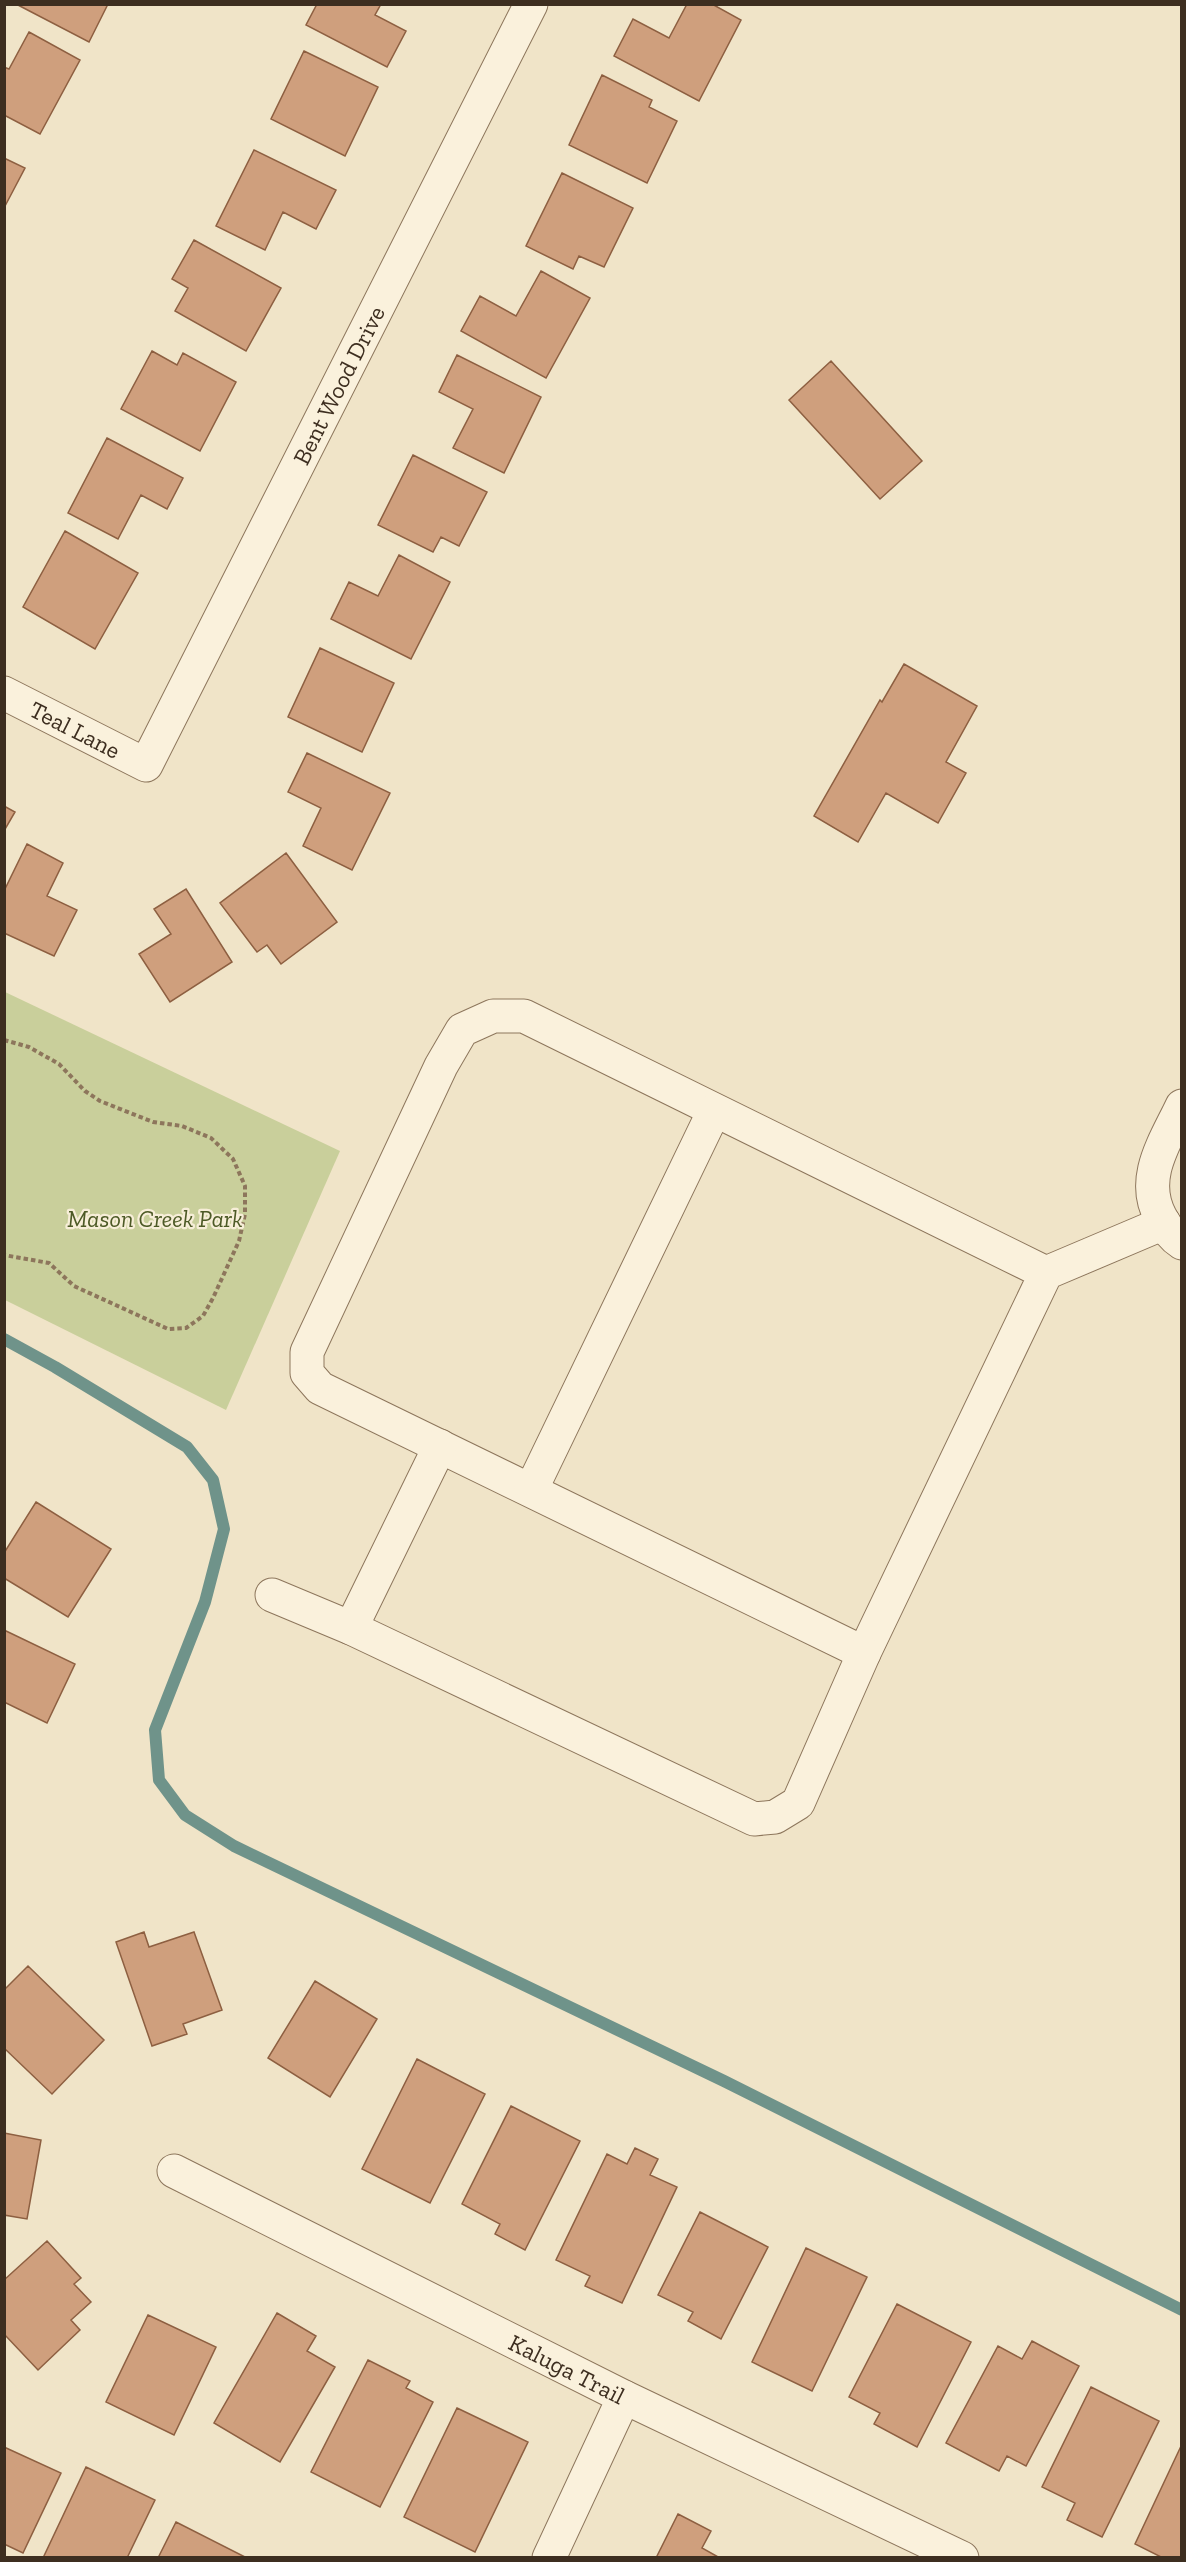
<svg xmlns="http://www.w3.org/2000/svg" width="1186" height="2562" font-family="'Zilla Slab',serif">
<rect width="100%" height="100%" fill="#f0e4c8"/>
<!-- green -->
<path fill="#c9cf9b" d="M 5,992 L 340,1151 L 226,1410 L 5,1300 Z"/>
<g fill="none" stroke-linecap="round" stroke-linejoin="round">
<!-- stream -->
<path stroke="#6f938a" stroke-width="12" d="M 4,1339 L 55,1367 L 187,1447 L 213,1480 L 224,1529 L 205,1602 L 155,1730 L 159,1780 L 185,1815 L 234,1846 L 724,2081 L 1182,2310"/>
</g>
<!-- building -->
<path fill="#cf9f7d" stroke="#8d5f41" stroke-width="1.5" d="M 16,4 L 108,4 L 89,42 Z
M 317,4 L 381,4 L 375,15 L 406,31 L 387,67 L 306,25 Z
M 687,4 L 712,4 L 741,20 L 699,101 L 614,56 L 633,19 L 669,38 Z
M 29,32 L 80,60 L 40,134 L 4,115 L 4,67 L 9,69 Z
M 304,51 L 378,87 L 345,156 L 271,119 Z
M 602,75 L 652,100 L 649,107 L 677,121 L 647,183 L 569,145 Z
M 254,150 L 336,190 L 316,229 L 283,212 L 265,250 L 216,226 Z
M 4,158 L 25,168 L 4,208 Z
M 562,173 L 633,208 L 604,267 L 579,256 L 573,269 L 526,246 Z
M 194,240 L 281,288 L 246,351 L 175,311 L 188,288 L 172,279 Z
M 541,271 L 590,298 L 546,378 L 461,331 L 480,296 L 516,316 Z
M 152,351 L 177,365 L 183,353 L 236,382 L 200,451 L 121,409 Z
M 457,355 L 541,397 L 504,473 L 453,448 L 473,409 L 439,392 Z
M 831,361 L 922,461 L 880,499 L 789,400 Z
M 107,438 L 183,478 L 167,509 L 141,495 L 118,539 L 68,513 Z
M 413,455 L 487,492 L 459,546 L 441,537 L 433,552 L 378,525 Z
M 65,531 L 138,573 L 95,649 L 23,607 Z
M 399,555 L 450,582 L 411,659 L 331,619 L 349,582 L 378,596 Z
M 320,648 L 394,683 L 362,752 L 288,717 Z
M 904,664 L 977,706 L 946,762 L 966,773 L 938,823 L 886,793 L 858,842 L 814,816 L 880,700 L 882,702 Z
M 307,753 L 390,793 L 352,870 L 303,846 L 321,808 L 288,792 Z
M 4,806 L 15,812 L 4,831 Z
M 27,844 L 63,863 L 47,896 L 77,910 L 54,956 L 4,933 L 4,891 Z
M 286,853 L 337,922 L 281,964 L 267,945 L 257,952 L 220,903 Z
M 186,889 L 232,962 L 170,1002 L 139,954 L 171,934 L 154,909 Z
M 36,1502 L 111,1549 L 68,1617 L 4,1578 L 4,1553 Z
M 4,1630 L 75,1664 L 47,1723 L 4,1702 Z
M 144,1932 L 149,1947 L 194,1932 L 222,2010 L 183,2024 L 187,2034 L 152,2046 L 116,1942 Z
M 28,1966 L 104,2040 L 52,2094 L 4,2048 L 4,1990 Z
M 315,1981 L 377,2019 L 330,2097 L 268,2058 Z
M 417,2059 L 485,2094 L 430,2203 L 362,2169 Z
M 511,2106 L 580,2141 L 525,2250 L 495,2234 L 500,2224 L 462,2204 Z
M 4,2133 L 41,2140 L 27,2219 L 4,2215 Z
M 635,2148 L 658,2159 L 650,2175 L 677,2187 L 622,2303 L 585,2286 L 590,2276 L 556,2260 L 607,2154 L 627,2164 Z
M 700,2212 L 768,2247 L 721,2339 L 688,2321 L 693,2312 L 658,2295 Z
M 47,2241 L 81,2278 L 74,2284 L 91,2302 L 71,2320 L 80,2330 L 38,2370 L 4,2334 L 4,2280 Z
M 806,2248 L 867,2277 L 812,2391 L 752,2362 Z
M 897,2304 L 971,2342 L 917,2447 L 874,2424 L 880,2413 L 849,2397 Z
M 277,2313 L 316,2336 L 307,2351 L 335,2367 L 280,2462 L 214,2423 Z
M 148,2315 L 216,2347 L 174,2435 L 106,2402 Z
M 1032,2341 L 1079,2366 L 1026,2466 L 1007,2456 L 999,2471 L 946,2443 L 998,2346 L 1022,2359 Z
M 368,2360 L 410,2381 L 406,2388 L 433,2402 L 380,2507 L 311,2472 Z
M 1091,2387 L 1159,2421 L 1102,2537 L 1067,2520 L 1075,2503 L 1042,2487 Z
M 457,2408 L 528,2442 L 475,2552 L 404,2517 Z
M 1182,2444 L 1182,2558 L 1163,2558 L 1135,2544 Z
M 4,2447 L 61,2473 L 23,2553 L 4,2544 Z
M 86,2467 L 155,2500 L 127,2558 L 43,2558 Z
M 678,2514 L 711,2531 L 702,2548 L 720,2558 L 656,2558 Z
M 176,2522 L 245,2557 L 244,2558 L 158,2558 Z"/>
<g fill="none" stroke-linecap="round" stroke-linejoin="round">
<!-- minor casing -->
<g stroke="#8d765c" stroke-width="35">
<g id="minor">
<path id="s1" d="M 4,693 L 146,765 L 531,4"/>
<path d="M 1182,1106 C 1165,1142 1139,1179 1161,1218 C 1167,1228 1171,1236 1182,1243"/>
<path d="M 1046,1273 L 524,1016 L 493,1016 L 462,1030 L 441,1066 L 307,1352 L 307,1373 L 320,1388 L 864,1653 L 1046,1273 L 1164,1223"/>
<path d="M 531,1490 L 714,1111"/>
<path d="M 272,1595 L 351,1628 L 754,1819 L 775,1817 L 798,1803 L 864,1653"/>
<path d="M 351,1628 L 440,1446"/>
<path id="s2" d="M 174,2171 L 624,2397 L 962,2558"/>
<path d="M 549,2558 L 624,2397"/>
</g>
</g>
<!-- path -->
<path stroke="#8d765c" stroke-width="4" stroke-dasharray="4.5 3" stroke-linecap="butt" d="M 4,1040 L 29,1047 L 59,1064 L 85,1091 L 100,1101 L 153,1122 L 182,1126 L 211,1138 L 233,1159 L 245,1186 L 245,1214 L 239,1241 L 213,1298 L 203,1316 L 186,1328 L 168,1329 L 74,1286 L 49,1263 L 4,1255"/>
<!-- minor -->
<use href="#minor" stroke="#faf1dc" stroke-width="33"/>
</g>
<g text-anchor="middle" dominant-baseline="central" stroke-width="4.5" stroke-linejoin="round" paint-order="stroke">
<!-- street labels -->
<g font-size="24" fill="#3d2e20" stroke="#f7eed8">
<text stroke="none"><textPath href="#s1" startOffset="585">Bent Wood Drive</textPath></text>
<text stroke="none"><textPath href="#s1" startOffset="80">Teal Lane</textPath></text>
<text stroke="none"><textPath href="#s2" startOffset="440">Kaluga Trail</textPath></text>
</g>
<!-- park labels -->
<g font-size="24" font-style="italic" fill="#4d5a26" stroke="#f7eed8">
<text x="155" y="1218">Mason Creek Park</text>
</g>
</g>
<!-- border -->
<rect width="1186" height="2562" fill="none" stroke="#3d2e20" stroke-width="12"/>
</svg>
